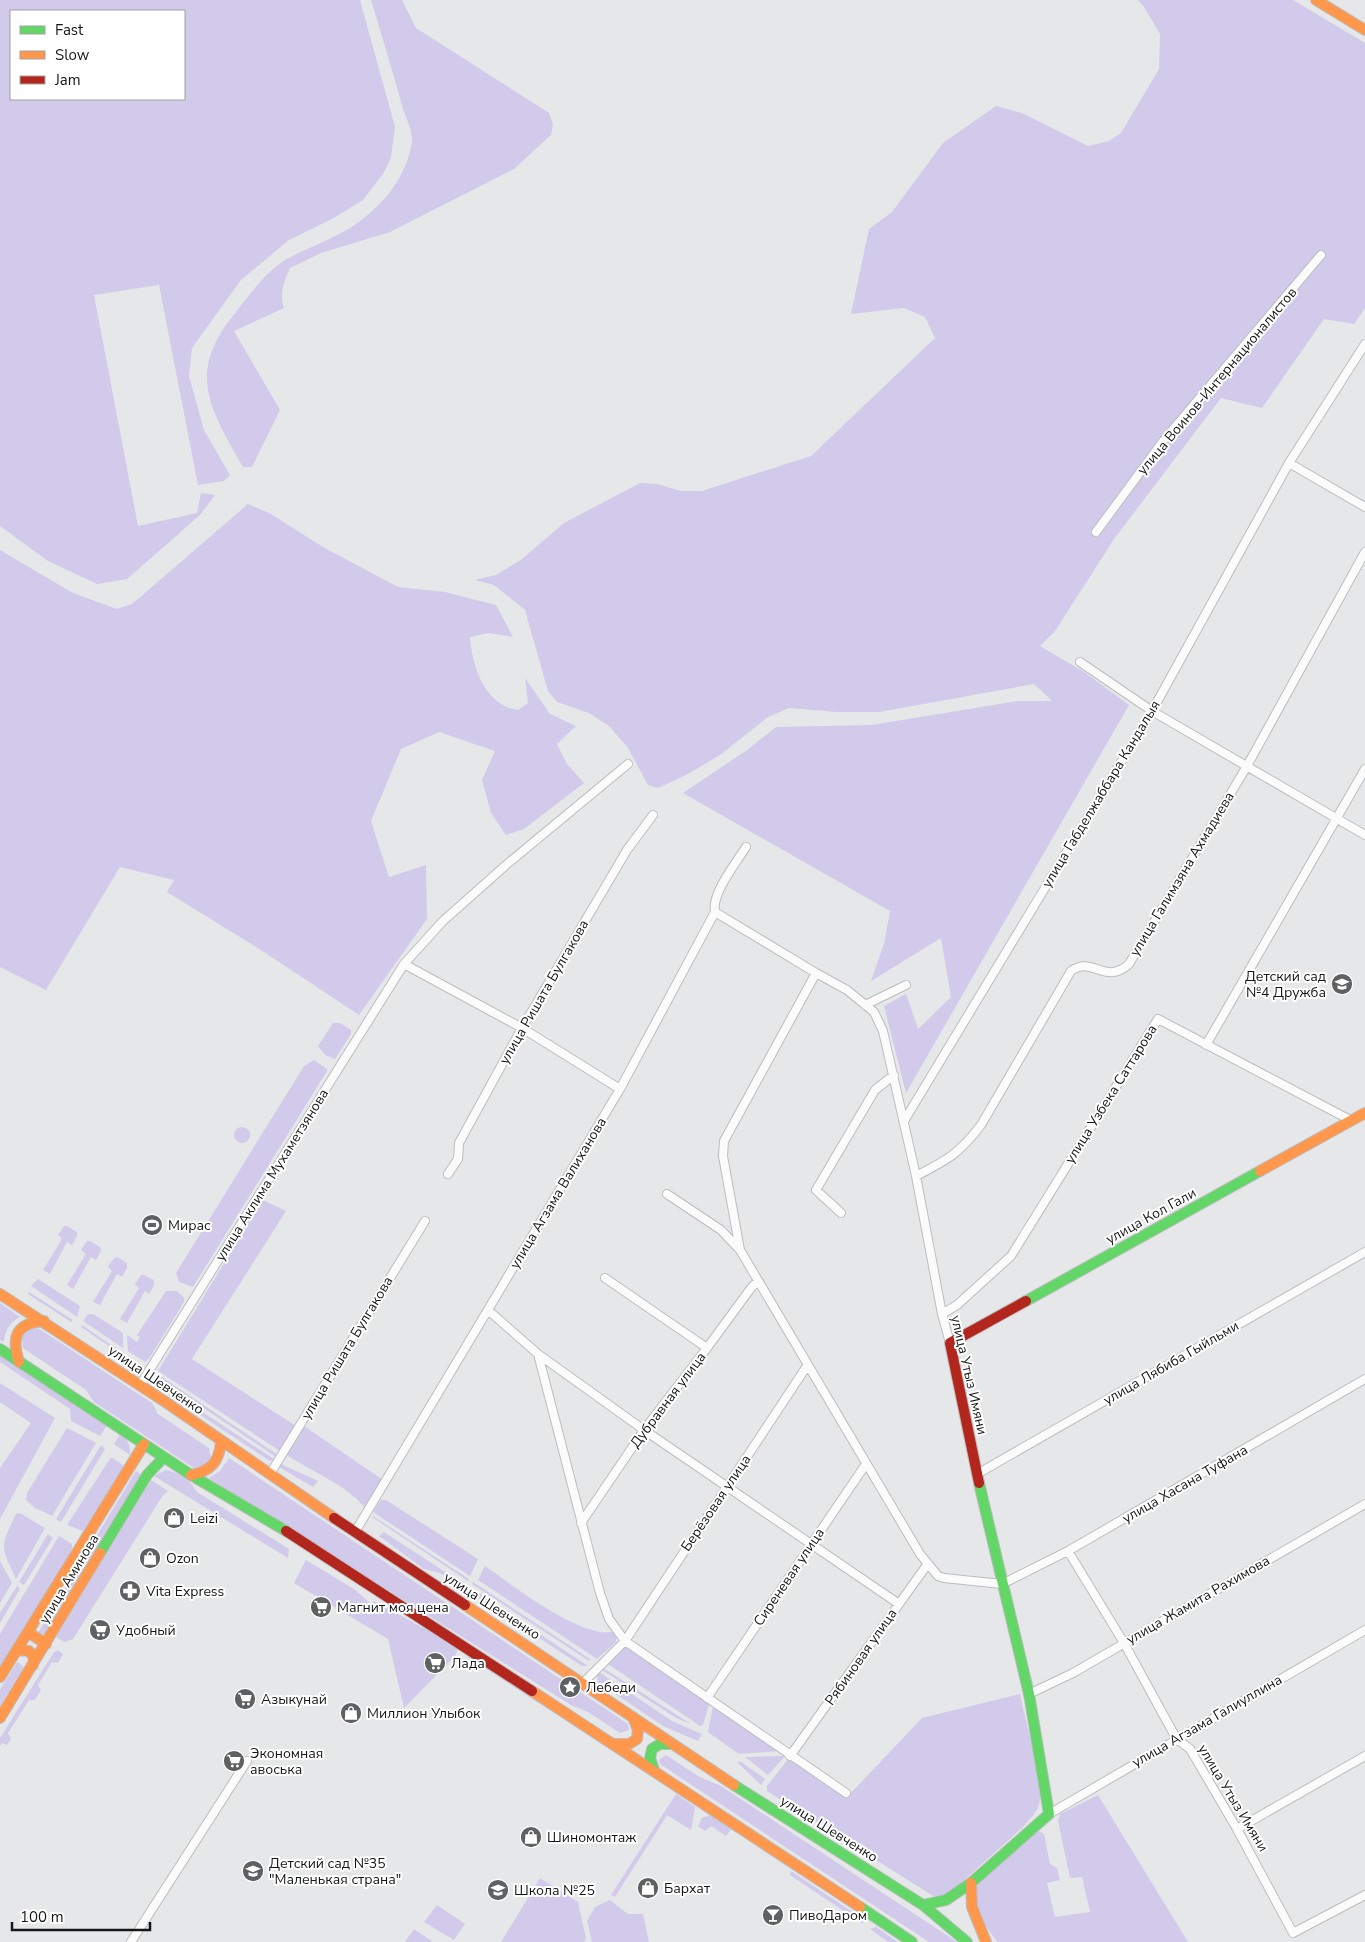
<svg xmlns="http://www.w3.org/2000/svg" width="1365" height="1942" font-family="'Nunito Sans',sans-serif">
<rect width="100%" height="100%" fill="#e5e7e9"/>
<!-- green -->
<path fill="#d2caeb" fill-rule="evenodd" d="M 0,0 L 360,0 L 395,127 L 391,158 L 383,174 L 363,200 L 332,219 L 289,240 L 241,280 L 192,348 L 189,376 L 204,430 L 230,475 L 224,481 L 198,485 L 159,285 L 94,295 L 138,526 L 197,513 L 201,493 L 215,495 L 200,515 L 127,579 L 97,584 L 48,561 L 0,526 ZM 11,11 L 184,11 L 184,99 L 11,99 Z
M 371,0 L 402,0 L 416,28 L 549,113 L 553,125 L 551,135 L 514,169 L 390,232 L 321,253 L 290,268 C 284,281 279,294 284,308 L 234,331 L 280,410 L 252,467 L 243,467 C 209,407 186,372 236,312 C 250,294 265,273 285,260 C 306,248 329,241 350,228 C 381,208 406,179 412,142 C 413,132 406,118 403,109 C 393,73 382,36 371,0 Z
M 1138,0 L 1293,0 L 1365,43 L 1365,308 L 1354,324 L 1324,319 L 1262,408 L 1221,398 L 1114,539 L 1055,631 L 1040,646 L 1084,672 L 1129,705 L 906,1093 L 884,1006 L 906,994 L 918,1029 L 951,997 L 941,938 L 871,981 L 884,944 L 890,911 L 683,793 L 747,750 L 776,727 L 872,725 L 1018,701 L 1052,701 L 1034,684 L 879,712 L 837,712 L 789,708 L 768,717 L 720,755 L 688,774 L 658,788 L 648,785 L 628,748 L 609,726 L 589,713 L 557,702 L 548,691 L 525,610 L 494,585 L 475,580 L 496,575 L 522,559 L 564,523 L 640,483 L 657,484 L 681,491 L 702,491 L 811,456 L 935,338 L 925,317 L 904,308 L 851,314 L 869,229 L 892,212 L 943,143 L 996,106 L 1022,113 L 1088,146 L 1109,141 L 1121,133 L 1159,69 L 1160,34 L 1144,7 Z
M 248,504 L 271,514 L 323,547 L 398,587 L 445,592 L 496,605 L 513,637 L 489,633 L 470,637 C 472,666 485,706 518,710 L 528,703 L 525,678 L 550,714 L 576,726 L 557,744 L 567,764 L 584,783 L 524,829 L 506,835 L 491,813 L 482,780 L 495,751 L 439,732 L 401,749 L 371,821 L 389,877 L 426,865 L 427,919 L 359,1015 L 264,952 L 167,892 L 174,880 L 120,867 L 46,990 L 0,967 L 0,550 L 73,593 L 117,609 L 132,604 Z
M 333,1023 L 340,1023 L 351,1030 L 351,1034 L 335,1059 L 325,1055 L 318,1046 Z
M 314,1060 L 327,1069 L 327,1071 L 193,1287 L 179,1282 L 176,1273 L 304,1066 Z
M234 1135a8 8 0 1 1 16 0a8 8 0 1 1-16 0Z
M 263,1200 L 286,1211 L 192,1359 L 296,1426 L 280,1451 L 158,1371 Z
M 64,1226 L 67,1226 L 77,1232 L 77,1236 L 72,1245 L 67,1242 L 50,1274 L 43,1270 L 62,1239 L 58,1235 Z
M 87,1241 L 90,1241 L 100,1247 L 101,1251 L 96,1260 L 91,1257 L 73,1289 L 67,1285 L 86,1254 L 81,1250 Z
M 117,1257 L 127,1263 L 127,1268 L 122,1277 L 117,1274 L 100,1305 L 93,1302 L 112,1271 L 108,1267 L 114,1258 Z
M 141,1275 L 144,1275 L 154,1280 L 154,1285 L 149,1294 L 145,1291 L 127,1323 L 120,1319 L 139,1288 L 135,1284 Z
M 38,1279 L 80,1306 L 77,1317 L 31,1286 Z
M 166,1291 L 177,1291 L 184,1298 L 184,1302 L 150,1357 L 145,1362 L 128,1351 L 127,1335 L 137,1342 L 140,1337 L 137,1335 Z
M 29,1292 L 73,1320 L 71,1322 L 28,1294 Z
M 0,1303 L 20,1317 C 9,1323 5,1330 4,1342 L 0,1340 Z
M 88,1314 L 93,1314 L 123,1333 L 123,1348 L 83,1321 Z
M 82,1325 L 123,1353 L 122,1355 L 81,1327 Z
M 38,1328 L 152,1403 L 158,1414 L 209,1448 L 211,1458 L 204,1465 L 194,1468 L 94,1402 L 86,1390 L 23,1348 L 22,1337 L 29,1329 Z
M 0,1354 L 107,1425 L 100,1436 L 71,1421 L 70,1409 L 0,1362 Z
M 159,1375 L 278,1455 L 276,1457 L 158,1377 Z
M 0,1383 L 55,1418 L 0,1519 L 0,1468 L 31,1423 L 0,1402 Z
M 160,1384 L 274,1459 L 270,1461 L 167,1393 Z
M 304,1426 L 383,1480 L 366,1509 C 346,1484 312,1472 285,1454 Z
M 67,1428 L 96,1443 L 52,1516 L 35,1508 L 26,1500 L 27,1493 Z
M 120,1434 C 129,1439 130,1446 130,1455 L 114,1444 Z
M 101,1445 L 105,1449 L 61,1522 L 56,1519 Z
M 111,1457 L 124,1466 L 83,1531 L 67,1525 Z
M 229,1458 L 628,1724 L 629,1730 L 620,1733 L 588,1712 L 571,1705 L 209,1478 L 220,1471 Z
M 281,1464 L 318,1481 L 313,1487 L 279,1467 Z
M 166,1470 C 181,1473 189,1479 197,1492 L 289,1549 L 288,1558 L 154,1476 Z
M 136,1471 L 142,1475 L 45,1633 L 42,1635 L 38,1633 Z
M 151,1480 L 168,1491 L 163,1495 L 73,1639 L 64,1642 L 56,1637 Z
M 381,1500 L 386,1500 L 478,1559 L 470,1576 L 373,1512 Z
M 20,1513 L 45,1528 L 16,1579 C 0,1545 0,1548 16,1514 Z
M 373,1516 L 469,1579 L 468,1581 L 372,1517 Z
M 384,1532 L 465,1585 L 461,1587 L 440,1573 L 424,1569 L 379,1536 Z
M 48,1534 L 53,1538 L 24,1585 L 19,1582 Z
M 59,1536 L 72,1544 L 72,1550 L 0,1666 L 0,1634 Z
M 306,1560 L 354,1589 L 371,1604 L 374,1601 L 453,1644 L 458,1649 L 455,1656 L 404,1708 L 388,1639 L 294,1583 Z
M 0,1561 L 12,1583 L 0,1603 Z
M 485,1566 C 514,1586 578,1637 613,1632 L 616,1635 L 616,1642 L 597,1659 L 478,1580 Z
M 473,1582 L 590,1659 L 589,1661 L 472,1584 Z
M 17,1586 L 20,1589 L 0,1623 L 0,1613 Z
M 471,1588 L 588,1666 L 582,1666 L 470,1593 Z
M 623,1648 L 629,1648 L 709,1704 L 703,1725 L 700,1726 L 608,1664 Z
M 58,1650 L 63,1654 L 58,1663 L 52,1662 L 38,1685 L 41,1690 L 35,1700 L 29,1700 L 8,1733 L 11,1739 L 7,1745 L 2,1743 L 0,1746 L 0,1738 L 54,1652 Z
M 470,1655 L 678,1791 L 677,1793 L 468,1657 Z
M 17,1662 L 24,1667 L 0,1706 L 0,1690 Z
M 603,1668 L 691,1724 L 676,1718 L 602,1670 Z
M 599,1672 L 672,1721 L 702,1734 L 698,1741 L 663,1726 L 598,1682 L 597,1675 Z
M 1020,1694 C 1024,1716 1045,1787 1039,1805 C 1036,1813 1029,1820 1023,1827 L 950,1893 L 941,1896 L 933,1896 L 767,1791 L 767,1786 L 788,1759 L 846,1798 L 922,1718 Z
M 713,1706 L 780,1751 L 739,1754 L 708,1732 Z
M 666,1755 L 698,1776 L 721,1786 L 957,1942 L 929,1942 L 660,1764 L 659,1760 Z
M 785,1756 L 768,1775 L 745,1757 Z
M 740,1761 L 765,1779 L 761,1785 L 738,1763 Z
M 676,1794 L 695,1807 L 691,1830 L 667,1815 L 615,1897 L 611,1895 Z
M 1098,1795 L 1188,1942 L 998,1942 C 986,1928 970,1906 977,1887 C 980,1877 1025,1840 1036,1830 L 1044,1834 L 1050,1864 L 1057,1868 L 1060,1880 L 1047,1883 L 1055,1917 L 1090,1912 L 1082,1877 L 1070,1878 L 1058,1821 L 1060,1814 Z
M 710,1815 L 716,1816 L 732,1828 L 726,1836 L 711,1826 L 705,1831 L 698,1826 L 702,1818 Z
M 791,1871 L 863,1919 L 863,1924 L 790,1875 Z
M 540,1878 L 578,1902 L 586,1938 L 584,1942 L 501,1942 Z
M 610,1900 L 628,1914 L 643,1914 L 649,1942 L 592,1942 L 587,1921 L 595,1907 Z
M 437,1905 L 465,1924 L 454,1940 L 424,1922 Z
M 876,1927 L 898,1942 L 888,1942 L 870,1929 Z
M 414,1929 L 433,1942 L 405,1942 Z"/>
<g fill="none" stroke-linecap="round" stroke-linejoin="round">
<!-- street casing -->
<g stroke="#bcbdbe" stroke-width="10">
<path id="street" d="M 1289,463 L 1365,507
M 1096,532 L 1164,440 L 1321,255
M 1080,662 L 1152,711 L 1365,835
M 715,912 L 816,973 L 724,1141 L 723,1156 L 740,1250
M 404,964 L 522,1028 L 620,1089
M 816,973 L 847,990 L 874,1012 L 883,1031 L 916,1176 L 942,1314 L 950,1343
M 865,1005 L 906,985
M 1206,1045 L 1365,769
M 904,1121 L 1152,711 L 1289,463 L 1365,344
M 448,1174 L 458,1159 L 459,1143 L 522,1028 L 627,850 L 653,815
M 916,1176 C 947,1160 959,1154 981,1125 L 1071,971 C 1092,955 1105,986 1129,964 L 1247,766 L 1365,552
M 667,1194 L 721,1230 L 740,1250 L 920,1554 L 938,1576 L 944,1578 L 1002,1584 L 1068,1551 L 1365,1379
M 841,1213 L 816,1190 L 875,1090 L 894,1075
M 605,1278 L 707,1348
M 488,1310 L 538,1354 L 600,1593 L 609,1619 L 625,1641 L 846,1793
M 942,1314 L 957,1305 L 1011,1256 L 1158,1019 L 1352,1121
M 538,1354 L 644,1430 L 899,1604
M 140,1385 L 404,964 L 443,921 L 506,865 L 628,764
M 270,1474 L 425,1221
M 977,1474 L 1365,1252
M 581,1523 L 644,1430 L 707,1348 L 751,1288 L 758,1281
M 355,1532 L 620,1089 L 715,912 C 711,894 736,863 746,847
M 1068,1551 L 1124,1643 L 1176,1738 L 1190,1749 L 1237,1829 L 1293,1933 L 1365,1895
M 583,1683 L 625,1641 L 807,1366
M 1029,1694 L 1073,1673 L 1365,1504
M 707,1698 L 866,1464
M 790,1756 L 927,1565
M 1049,1814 L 1365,1630
M 1237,1829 L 1365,1756
M 131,1942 L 247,1761"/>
</g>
<!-- fast casing -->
<g stroke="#bcbdbe" stroke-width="12">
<path id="fast" d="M 1026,1301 L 1260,1171
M 0,1349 L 191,1475 L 286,1531
M 100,1553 L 147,1475 L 164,1457
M 654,1770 L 650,1758 L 652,1749 L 660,1744 L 672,1744
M 734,1785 L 923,1905 L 967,1942
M 923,1905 L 946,1900 L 971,1883 L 1049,1814 L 1029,1694 L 979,1483
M 860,1907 L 912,1942"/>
</g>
<!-- slow casing -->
<g stroke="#bcbdbe" stroke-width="12">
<path id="slow" d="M 1316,0 L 1365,30
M 1260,1171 L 1365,1113
M 0,1294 L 164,1401 L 334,1518
M 19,1362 C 11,1337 16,1323 44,1321
M 191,1475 C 211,1471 219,1462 221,1442
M 465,1605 L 734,1785
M 28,1632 L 46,1644
M 17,1650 L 29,1651 L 34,1657 L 33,1665
M 0,1677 L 144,1444
M 532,1691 L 860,1907
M 0,1718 L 100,1553
M 615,1744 L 629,1744 L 637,1739 L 638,1730 L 633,1717
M 971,1883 L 972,1907 L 986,1942"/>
</g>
<!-- jam casing -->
<g stroke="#bcbdbe" stroke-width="12">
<path id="jam" d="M 979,1483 L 950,1343 L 1026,1301
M 334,1518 L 465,1605
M 286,1531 L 532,1691"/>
</g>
<!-- street -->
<use href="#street" stroke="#fbfbfc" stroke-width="8"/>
<!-- fast -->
<use href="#fast" stroke="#63d668" stroke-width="10"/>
<!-- slow -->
<use href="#slow" stroke="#ff974d" stroke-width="10"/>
<!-- jam -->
<use href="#jam" stroke="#b3261e" stroke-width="10"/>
</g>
<!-- icons -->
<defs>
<g id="school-disc" transform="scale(1.125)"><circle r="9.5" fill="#5e6061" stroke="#fff"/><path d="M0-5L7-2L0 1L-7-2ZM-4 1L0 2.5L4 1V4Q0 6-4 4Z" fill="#fff"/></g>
<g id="stadium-disc" transform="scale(1.125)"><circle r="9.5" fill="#5e6061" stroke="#fff"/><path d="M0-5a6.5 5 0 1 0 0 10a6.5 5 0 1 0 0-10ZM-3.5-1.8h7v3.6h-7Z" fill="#fff"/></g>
<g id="shop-disc" transform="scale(1.125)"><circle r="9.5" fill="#5e6061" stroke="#fff"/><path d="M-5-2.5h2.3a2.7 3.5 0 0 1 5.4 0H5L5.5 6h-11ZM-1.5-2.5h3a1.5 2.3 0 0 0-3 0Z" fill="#fff"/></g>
<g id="pharmacy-disc" transform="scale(1.125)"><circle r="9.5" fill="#5e6061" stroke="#fff"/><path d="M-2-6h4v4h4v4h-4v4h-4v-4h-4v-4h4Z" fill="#fff"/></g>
<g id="supermarket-disc" transform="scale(1.125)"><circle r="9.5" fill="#5e6061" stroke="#fff"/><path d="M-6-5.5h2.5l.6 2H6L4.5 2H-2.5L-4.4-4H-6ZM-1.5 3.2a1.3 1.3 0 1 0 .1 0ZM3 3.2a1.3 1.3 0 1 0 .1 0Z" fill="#fff"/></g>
<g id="sight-disc" transform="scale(1.125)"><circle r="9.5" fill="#5e6061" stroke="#fff"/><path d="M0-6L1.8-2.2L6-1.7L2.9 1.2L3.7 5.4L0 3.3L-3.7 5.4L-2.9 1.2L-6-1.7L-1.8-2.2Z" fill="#fff"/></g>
<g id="bar-disc" transform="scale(1.125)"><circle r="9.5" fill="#5e6061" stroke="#fff"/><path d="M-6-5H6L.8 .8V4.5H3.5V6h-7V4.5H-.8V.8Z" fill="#fff"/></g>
</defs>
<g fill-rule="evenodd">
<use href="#school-disc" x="1342" y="984"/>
<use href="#stadium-disc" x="152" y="1225"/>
<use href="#shop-disc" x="174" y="1518"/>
<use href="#shop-disc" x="150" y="1558"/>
<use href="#pharmacy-disc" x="130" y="1591"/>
<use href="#supermarket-disc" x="321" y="1607"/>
<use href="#supermarket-disc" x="100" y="1630"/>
<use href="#supermarket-disc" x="435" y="1663"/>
<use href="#sight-disc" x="570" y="1687"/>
<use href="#supermarket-disc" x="245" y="1699"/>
<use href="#shop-disc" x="351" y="1713"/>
<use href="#supermarket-disc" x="234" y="1761"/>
<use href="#shop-disc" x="531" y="1837"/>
<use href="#school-disc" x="253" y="1871"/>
<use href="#shop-disc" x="648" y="1888"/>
<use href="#school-disc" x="498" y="1890"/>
<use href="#bar-disc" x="773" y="1915"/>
</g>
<g text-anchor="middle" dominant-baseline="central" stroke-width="4" stroke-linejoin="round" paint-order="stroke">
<!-- street labels -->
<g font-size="14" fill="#161718" stroke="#fff">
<text transform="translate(1217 381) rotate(-50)">улица Воинов-Интернационалистов</text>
<text transform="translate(1101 794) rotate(-59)">улица Габделжаббара Кандалыя</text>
<text transform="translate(1182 874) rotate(-59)">улица Галимзяна Ахмадиева</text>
<text transform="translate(544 992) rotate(-60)">улица Ришата Булгакова</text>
<text transform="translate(1111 1094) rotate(-58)">улица Узбека Саттарова</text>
<text transform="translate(272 1175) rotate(-58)">улица Аклима Мухаметзянова</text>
<text transform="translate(558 1193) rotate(-59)">улица Агзама Валиханова</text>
<text transform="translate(1151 1216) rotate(-29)">улица Кол Гали</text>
<text transform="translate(347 1348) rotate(-59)">улица Ришата Булгакова</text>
<text transform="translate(1171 1363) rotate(-30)">улица Лябиба Гыйльми</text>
<text transform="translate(969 1375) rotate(77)">улица Утыз Имяни</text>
<text transform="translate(156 1380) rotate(34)">улица Шевченко</text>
<text transform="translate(668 1400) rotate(-53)">Дубравная улица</text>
<text transform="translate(1185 1484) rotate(-30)">улица Хасана Туфана</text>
<text transform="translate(716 1503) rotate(-56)">Берёзовая улица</text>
<text transform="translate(789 1577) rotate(-56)">Сиреневая улица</text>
<text transform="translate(69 1579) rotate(-59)">улица Аминова</text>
<text transform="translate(1198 1600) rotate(-30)">улица Жамита Рахимова</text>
<text transform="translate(492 1606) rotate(33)">улица Шевченко</text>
<text transform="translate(861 1657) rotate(-55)">Рябиновая улица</text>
<text transform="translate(1207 1721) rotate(-30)">улица Агзама Галиуллина</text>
<text transform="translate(1233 1798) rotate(59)">улица Утыз Имяни</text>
<text transform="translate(829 1829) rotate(32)">улица Шевченко</text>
</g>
<!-- poi labels -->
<g font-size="14" fill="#161718" stroke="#fff" text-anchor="start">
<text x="1326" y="976" text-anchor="end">Детский сад<tspan x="1326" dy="16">№4 Дружба</tspan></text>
<text x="168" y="1225">Мирас</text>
<text x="190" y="1518">Leizi</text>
<text x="166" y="1558">Ozon</text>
<text x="146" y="1591">Vita Express</text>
<text x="337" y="1607">Магнит моя цена</text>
<text x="116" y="1630">Удобный</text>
<text x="451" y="1663">Лада</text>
<text x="586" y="1687">Лебеди</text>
<text x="261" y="1699">Азыкунай</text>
<text x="367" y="1713">Миллион Улыбок</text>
<text x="250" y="1753">Экономная<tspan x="250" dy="16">авоська</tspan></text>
<text x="547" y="1837">Шиномонтаж</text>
<text x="269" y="1863">Детский сад №35<tspan x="269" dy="16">"Маленькая страна"</tspan></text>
<text x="664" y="1888">Бархат</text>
<text x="514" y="1890">Школа №25</text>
<text x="789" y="1915">ПивоДаром</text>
</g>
</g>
<!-- legend -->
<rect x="10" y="10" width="175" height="90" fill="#ffffff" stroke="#a2a2a3"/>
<rect x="20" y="26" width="25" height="8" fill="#63d668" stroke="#a2a2a3"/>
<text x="55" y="35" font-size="15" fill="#161718">Fast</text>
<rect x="20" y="51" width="25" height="8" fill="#ff974d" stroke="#a2a2a3"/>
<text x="55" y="60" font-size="15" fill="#161718">Slow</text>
<rect x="20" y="76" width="25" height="8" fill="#b3261e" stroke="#a2a2a3"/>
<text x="55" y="85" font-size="15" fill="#161718">Jam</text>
<!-- scale -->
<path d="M12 1922v8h138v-8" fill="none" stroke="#161718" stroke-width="2.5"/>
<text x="20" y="1922" font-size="15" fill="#161718" stroke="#ffffff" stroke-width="4" paint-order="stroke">100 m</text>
</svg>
